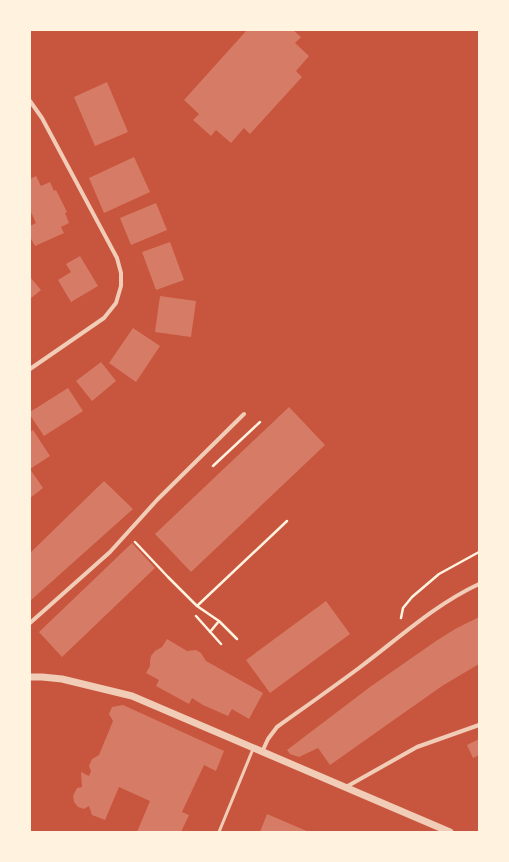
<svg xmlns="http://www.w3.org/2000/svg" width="509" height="862" font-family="Manrope,sans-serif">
<rect width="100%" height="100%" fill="#c8553d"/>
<!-- building -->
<path fill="#d67c66" d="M 247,30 L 293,30 L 301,37 L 295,43 L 309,56 L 296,71 L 302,77 L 250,134 L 244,128 L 231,143 L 216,130 L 211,136 L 193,120 L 199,114 L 184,100 Z
M 107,82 L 128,132 L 95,146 L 74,97 Z
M 134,157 L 150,192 L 104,213 L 89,178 Z
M 36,176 L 41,186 L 50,182 L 54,191 L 56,190 L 67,212 L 65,213 L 69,223 L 61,227 L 64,233 L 35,246 L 30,237 L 30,226 L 36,223 L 30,210 L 30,179 Z
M 156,203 L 167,230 L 131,245 L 120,218 Z
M 170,242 L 184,280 L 156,290 L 142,252 Z
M 80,256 L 98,286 L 71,302 L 58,280 L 71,272 L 66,264 Z
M 30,277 L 41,290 L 30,299 Z
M 160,296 L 196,301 L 191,337 L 155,332 Z
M 133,328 L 160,346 L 136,382 L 109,363 Z
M 101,362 L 116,381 L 92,401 L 76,381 Z
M 68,388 L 83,411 L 44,436 L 30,415 L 30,412 Z
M 289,407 L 325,445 L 191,572 L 155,534 Z
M 33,430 L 50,456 L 30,469 L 30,432 Z
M 30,469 L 43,488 L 30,498 Z
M 104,481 L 133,509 L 30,601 L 30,553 Z
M 132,543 L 155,568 L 62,657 L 39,632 Z
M 326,601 L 350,634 L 270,693 L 246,660 Z
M 479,617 L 479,664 L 442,686 L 330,765 L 318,748 L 299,757 L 290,754 L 287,750 L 370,687 L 436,641 L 455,629 Z
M 167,639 L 187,651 L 196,650 L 201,653 L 206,661 L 263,693 L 249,719 L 232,709 L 228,716 L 203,705 L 192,698 L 189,704 L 156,686 L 159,680 L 146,673 L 150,666 L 150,661 L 151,656 L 155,651 L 162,647 Z
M 123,705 L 224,751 L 216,771 L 204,765 L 182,812 L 189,815 L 181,832 L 137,832 L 150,801 L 119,787 L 105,820 L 92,815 L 89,806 L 84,809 L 78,807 L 74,802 L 73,796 L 77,788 L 82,787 L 81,772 L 89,776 L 91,771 L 89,766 L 92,759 L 99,755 L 113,721 L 109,714 L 112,707 Z
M 479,739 L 479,755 L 473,758 L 467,745 Z
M 267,814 L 309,832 L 260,832 Z"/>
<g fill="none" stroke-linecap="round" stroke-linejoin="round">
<!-- path -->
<path stroke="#fff3e0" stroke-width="2.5" d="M 213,466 L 260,422
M 135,542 L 168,577 L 197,606 L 219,621 L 237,639
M 197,606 L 287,521
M 196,616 L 221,644
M 401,618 L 403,608 L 412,597 L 439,574 L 479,552
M 210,632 L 219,621"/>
<!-- service -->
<path stroke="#f1ccb7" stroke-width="3" d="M 219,832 L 253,749"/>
<!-- minor -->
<path stroke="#f1ccb7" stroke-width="4" d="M 30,101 L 42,118 L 117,258 L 121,273 L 121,286 L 116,303 L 104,318 L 30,369
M 30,623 L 110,552 L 157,500 L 244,414
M 262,752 L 268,739 L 277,727 C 305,707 332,688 359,668 C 398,639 434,605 479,584
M 346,787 L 417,747 L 479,725"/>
<!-- tertiary -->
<path stroke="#f1ccb7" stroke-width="7" d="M 30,677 L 42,677 L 62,679 L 132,696 L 450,832"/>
</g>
<!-- border -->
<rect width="509" height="862" fill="none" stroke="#fff3e0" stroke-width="62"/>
</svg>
